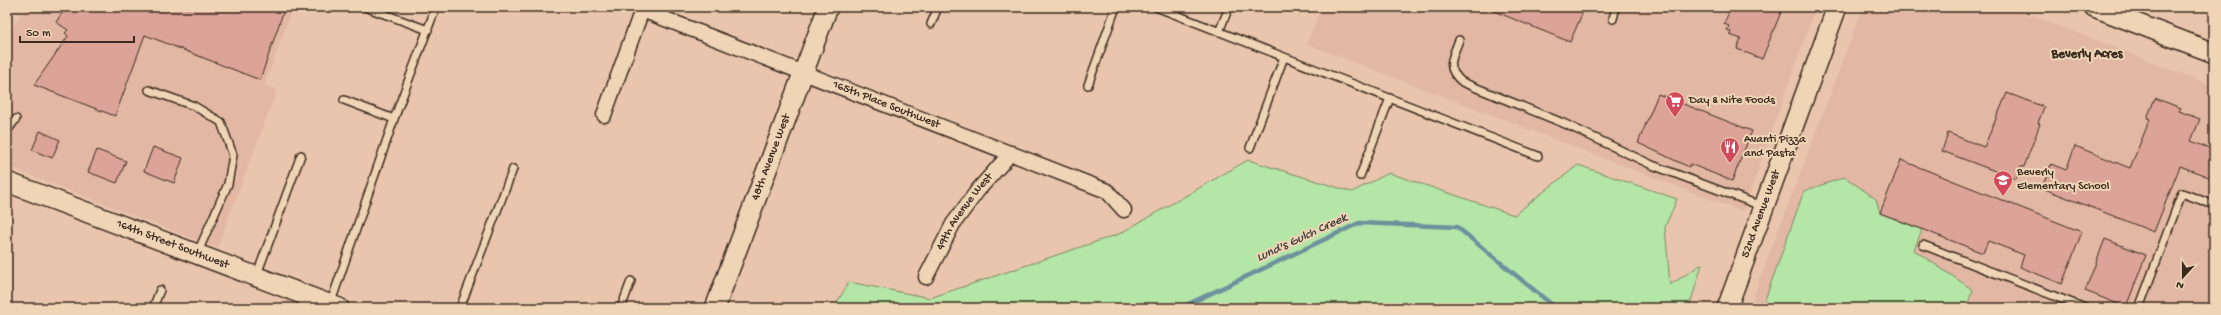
<svg xmlns="http://www.w3.org/2000/svg" width="2221" height="315" font-family="'Gochi Hand',sans-serif">
<rect width="100%" height="100%" fill="#e9c5ad"/>
<filter id="ink" filterUnits="userSpaceOnUse"><feTurbulence type="fractalNoise" baseFrequency=".025" numOctaves="2"/><feDisplacementMap in="SourceGraphic" scale="8" xChannelSelector="R" yChannelSelector="G"/><feConvolveMatrix kernelMatrix="1 2 1 2 8 2 1 2 1" color-interpolation-filters="sRGB"/></filter>
<g filter="url(#ink)">
<!-- built -->
<path fill="#e2b8a4" d="M 27,7 L 293,7 L 265,84 L 277,90 L 217,248 L 7,166 L 7,34 Z
M 1321,7 L 1449,8 L 1816,7 L 1743,212 L 1307,44 Z
M 1863,7 L 2010,7 L 2214,86 L 2214,308 L 1749,308 Z"/>
<!-- green -->
<path fill="#b4e6a7" stroke="#788862" d="M 1248,160 L 1352,192 L 1389,173 L 1514,215 L 1578,165 L 1677,199 L 1665,227 L 1670,285 L 1702,264 L 1689,308 L 1385,308 L 1380,306 L 1374,308 L 834,308 L 849,282 L 930,298 L 1119,234 Z
M 1845,177 L 1876,199 L 1880,213 L 1922,230 L 1914,250 L 1973,290 L 1966,308 L 1762,308 L 1804,191 Z"/>
<g fill="none" stroke-linecap="round" stroke-linejoin="round">
<!-- stream -->
<path stroke="#6e919d" stroke-width="4.5" d="M 1180,308 L 1359,223 L 1457,227 L 1556,308"/>
</g>
<!-- building -->
<path fill="#dca399" stroke="#3b2a1e" d="M 66,7 L 285,7 L 260,80 L 145,35 L 115,116 L 34,85 L 68,36 L 65,33 L 68,30 L 56,22 Z
M 1484,7 L 1585,7 L 1570,42 Z
M 1731,7 L 1783,7 L 1762,59 L 1737,49 L 1741,39 L 1730,35 L 1731,32 L 1727,30 L 1729,26 L 1724,24 Z
M 2007,93 L 2044,107 L 2038,123 L 2040,124 L 2024,167 L 2021,166 L 2016,179 L 1942,151 L 1948,133 L 1984,147 Z
M 1658,94 L 1752,131 L 1732,181 L 1690,164 L 1689,167 L 1638,143 Z
M 2155,98 L 2181,108 L 2179,111 L 2200,119 L 2191,141 L 2214,150 L 2214,179 L 2180,166 L 2154,232 L 2042,188 L 2051,164 L 2066,170 L 2075,146 L 2130,168 L 2150,119 L 2147,118 Z
M 40,131 L 60,140 L 52,158 L 32,150 Z
M 153,147 L 183,158 L 174,183 L 144,171 Z
M 97,150 L 126,161 L 117,183 L 88,172 Z
M 1901,160 L 2082,232 L 2062,284 L 2020,267 L 2024,255 L 1988,241 L 1983,253 L 1880,213 Z
M 2105,239 L 2146,255 L 2126,307 L 2085,291 Z"/>
<g fill="none" stroke-linecap="round" stroke-linejoin="round">
<!-- lane casing -->
<g stroke="#3b2a1e" stroke-width="10">
<path id="lane" d="M 365,7 L 428,30
M 1156,7 L 1538,156
M 1613,19 L 1616,7
M 931,24 L 938,7
M 1219,32 L 1229,7
M 1459,40 C 1452,59 1445,67 1462,82 L 1563,123 L 1652,165 L 1764,207
M 1088,85 L 1116,7
M 149,90 L 194,106 L 221,122 L 233,155 L 228,184 L 197,254
M 344,100 L 394,119
M 7,131 L 16,119
M 1250,148 L 1284,57
M 1360,176 L 1390,98
M 1923,245 L 2085,308
M 256,277 L 301,155
M 330,305 L 394,119 L 436,7
M 153,308 L 160,290
M 460,308 L 513,169
M 621,308 L 631,281
M 2139,308 L 2182,193 L 2214,205"/>
</g>
<!-- street casing -->
<g stroke="#3b2a1e" stroke-width="17">
<g id="street">
<path id="s1" d="M 642,10 L 1107,191 L 1124,210"/>
<path d="M 604,115 L 643,7"/>
<path id="s2" d="M 926,277 L 953,224 L 978,190 L 1011,153"/>
<path d="M 305,308 L 309,297"/>
</g>
</g>
<!-- secondary casing -->
<g stroke="#3b2a1e" stroke-width="22">
<g id="secondary">
<path d="M 2094,7 L 2214,53"/>
<path id="s3" d="M 7,182 L 339,308"/>
<path id="s4" d="M 715,308 L 828,7"/>
<path id="s5" d="M 1727,308 L 1837,7"/>
</g>
</g>
<!-- lane -->
<use href="#lane" stroke="#efd4b6" stroke-width="7"/>
<!-- street -->
<use href="#street" stroke="#efd4b6" stroke-width="14"/>
<!-- secondary -->
<use href="#secondary" stroke="#efd4b6" stroke-width="19"/>
</g>
</g>
<!-- icons -->
<defs>
<g id="supermarket-pin" transform="scale(1)"><path d="M0 17L-7.5 6A9.5 9.5 0 1 1 7.5 6Z" fill="#d1495b" stroke="#efd4b6"/><path d="M-6-5.5h2.5l.6 2H6L4.5 2H-2.5L-4.4-4H-6ZM-1.5 3.2a1.3 1.3 0 1 0 .1 0ZM3 3.2a1.3 1.3 0 1 0 .1 0Z" fill="#fff"/></g>
<g id="restaurant-pin" transform="scale(1)"><path d="M0 17L-7.5 6A9.5 9.5 0 1 1 7.5 6Z" fill="#d1495b" stroke="#efd4b6"/><path d="M-5-6h1v4h1v-4h1v4h1v-4h1v5L-1.5 .5V6h-2V.5L-5-1ZM5-6V6H3V1.5H1.5Q1.5-4 5-6Z" fill="#fff"/></g>
<g id="school-pin" transform="scale(1)"><path d="M0 17L-7.5 6A9.5 9.5 0 1 1 7.5 6Z" fill="#d1495b" stroke="#efd4b6"/><path d="M0-5L7-2L0 1L-7-2ZM-4 1L0 2.5L4 1V4Q0 6-4 4Z" fill="#fff"/></g>
</defs>
<g fill-rule="evenodd">
<use href="#supermarket-pin" x="1675" y="101"/>
<use href="#restaurant-pin" x="1730" y="147"/>
<use href="#school-pin" x="2003" y="180"/>
</g>
<g text-anchor="middle" dominant-baseline="central" stroke-width="4" stroke-linejoin="round" paint-order="stroke">
<!-- poi labels -->
<g font-size="12" fill="#3b2a1e" stroke="#efd4b6" text-anchor="start">
<text x="1689" y="101">Day &amp; Nite Foods</text>
<text x="1744" y="140">Avanti Pizza<tspan x="1744" dy="14">and Pasta</tspan></text>
<text x="2017" y="173">Beverly<tspan x="2017" dy="14">Elementary School</tspan></text>
</g>
<!-- street labels -->
<g font-size="12" fill="#3b2a1e" stroke="#efd4b6">
<text stroke="none"><textPath href="#s1" startOffset="262">165th Place Southwest</textPath></text>
<text stroke="none"><textPath href="#s4" startOffset="161">48th Avenue West</textPath></text>
<text stroke="none"><textPath href="#s2" startOffset="76">49th Avenue West</textPath></text>
<text stroke="none"><textPath href="#s5" startOffset="100">52nd Avenue West</textPath></text>
<text stroke="none"><textPath href="#s3" startOffset="177">164th Street Southwest</textPath></text>
</g>
<!-- neighbourhood labels -->
<g font-size="13" font-weight="bold" fill="#3b2a1e" stroke="#efd4b6">
<text x="2087" y="54">Beverly Acres</text>
</g>
<!-- water labels -->
<g font-size="13" font-style="italic" fill="#48443e" stroke="#efd4b6">
<text transform="translate(1302 238) rotate(-25)">Lund's Gulch Creek</text>
</g>
</g>
<!-- margin -->
<rect width="2221" height="315" fill="none" stroke="#efd4b6" stroke-width="24"/>
<rect x="12" y="12" width="2197" height="291" fill="none" stroke="#3b2a1e" stroke-width="1.5" filter="url(#ink)"/>
<!-- north arrow -->
<g transform="translate(2183 277) rotate(201)" stroke="#efd4b6" stroke-width="3" paint-order="stroke">
<path d="M0-3L7 15L0 10L-7 15Z" fill="#3b2a1e"/>
<text y="-6" font-size="11" font-weight="bold" text-anchor="middle" fill="#3b2a1e">N</text>
</g>
<!-- scale -->
<path d="M20 36v6h114v-6" fill="none" stroke="#3b2a1e" stroke-width="2"/>
<text x="26" y="36" font-size="12" fill="#3b2a1e" stroke="#efd4b6" stroke-width="3" paint-order="stroke">50 m</text>
</svg>
